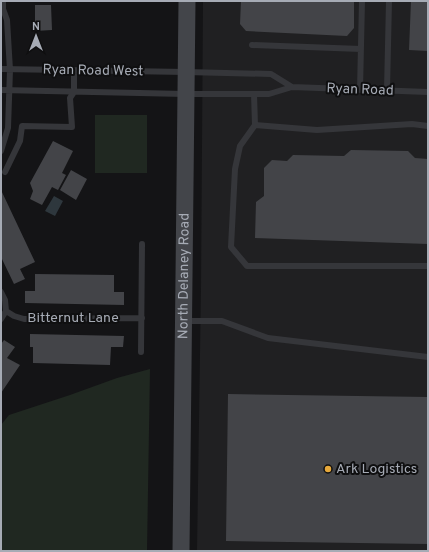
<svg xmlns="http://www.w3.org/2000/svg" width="429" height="552" font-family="Overpass,sans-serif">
<rect width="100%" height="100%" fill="#141416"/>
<!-- built -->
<path fill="#202022" d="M 203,1 L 428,1 L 428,551 L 197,551 L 201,288 Z"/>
<!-- green -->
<path fill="#202821" d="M 95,115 L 147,115 L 147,173 L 95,173 Z
M 150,369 L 147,551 L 1,551 L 1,425 L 9,415 L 70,395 L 117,378 Z"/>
<!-- water -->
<path fill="#2e373d" d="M 54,196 L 63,201 L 55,216 L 45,211 Z"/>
<!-- building -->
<path fill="#434448" d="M 241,1 L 354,1 L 354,28 L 347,36 L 246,31 L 240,24 Z
M 411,1 L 428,1 L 428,51 L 409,50 Z
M 35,5 L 51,5 L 52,30 L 35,31 Z
M 53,141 L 73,151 L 62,173 L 66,175 L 58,190 L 52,187 L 42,205 L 30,199 L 33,191 L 30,183 Z
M 351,150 L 408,151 L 415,158 L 428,159 L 428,244 L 255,238 L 256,202 L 264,196 L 264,168 L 272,160 L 287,161 L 293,155 L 344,156 Z
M 71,170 L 87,179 L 76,200 L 60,190 Z
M 1,190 L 35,262 L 20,269 L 25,279 L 14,284 L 1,257 Z
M 35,274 L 114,275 L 114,292 L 124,292 L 124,305 L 25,303 L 25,291 L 35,291 Z
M 30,334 L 124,336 L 123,347 L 111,347 L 110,365 L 33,363 L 33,347 L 30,347 Z
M 4,340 L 15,347 L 7,358 L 20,365 L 1,393 L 1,344 Z
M 228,394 L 428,397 L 428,544 L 226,541 Z"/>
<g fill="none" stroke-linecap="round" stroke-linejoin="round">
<!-- lane -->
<path stroke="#35363a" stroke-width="6" d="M 252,45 L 361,49
M 1,69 L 186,72 L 271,74 L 292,87
M 1,90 L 185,94 L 269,94 L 292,87 L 428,92
M 360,90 L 362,1
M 387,90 L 389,1
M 254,94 L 255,125 L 240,146 L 235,169 L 231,247 L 247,266 L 428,266
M 255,125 L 317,130 L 412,124 L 428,126
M 1,151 L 8,128 L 10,70 L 7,20 L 3,9 L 3,1
M 5,172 L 20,141 L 22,126 L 72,127 L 70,98 L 74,92 L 74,70
M 1,292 L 5,300 L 6,311
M 6,311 L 14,316 L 24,319 L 142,318
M 1,319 L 6,311
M 185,321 L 222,321 L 268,338 L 428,357
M 141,352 L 142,244"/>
<!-- secondary -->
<path stroke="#43454a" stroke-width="17" id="s1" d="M 181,551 L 187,1"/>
</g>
<!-- markers -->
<circle fill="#e6a83b" stroke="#0f0f10" stroke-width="1.5" cx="328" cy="469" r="4"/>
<g text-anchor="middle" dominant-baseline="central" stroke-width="4" stroke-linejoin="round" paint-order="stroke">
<!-- street labels -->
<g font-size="14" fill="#a6abb5" stroke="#0f0f10">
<text transform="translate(93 71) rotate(1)">Ryan Road West</text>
<text transform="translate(360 90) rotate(2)">Ryan Road</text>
<text stroke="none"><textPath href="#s1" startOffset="275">North Delaney Road</textPath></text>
<text x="73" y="318">Bitternut Lane</text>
</g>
<!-- poi labels -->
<g font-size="14" fill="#a6abb5" stroke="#0f0f10" text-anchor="start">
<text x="336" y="469">Ark Logistics</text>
</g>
</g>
<!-- border -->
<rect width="429" height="552" fill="none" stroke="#a6abb5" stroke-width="4"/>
<!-- north arrow -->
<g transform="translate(36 36)" stroke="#0f0f10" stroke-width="3" paint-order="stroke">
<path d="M0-3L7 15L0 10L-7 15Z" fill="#a6abb5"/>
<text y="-6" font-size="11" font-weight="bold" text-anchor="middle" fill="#a6abb5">N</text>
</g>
</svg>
